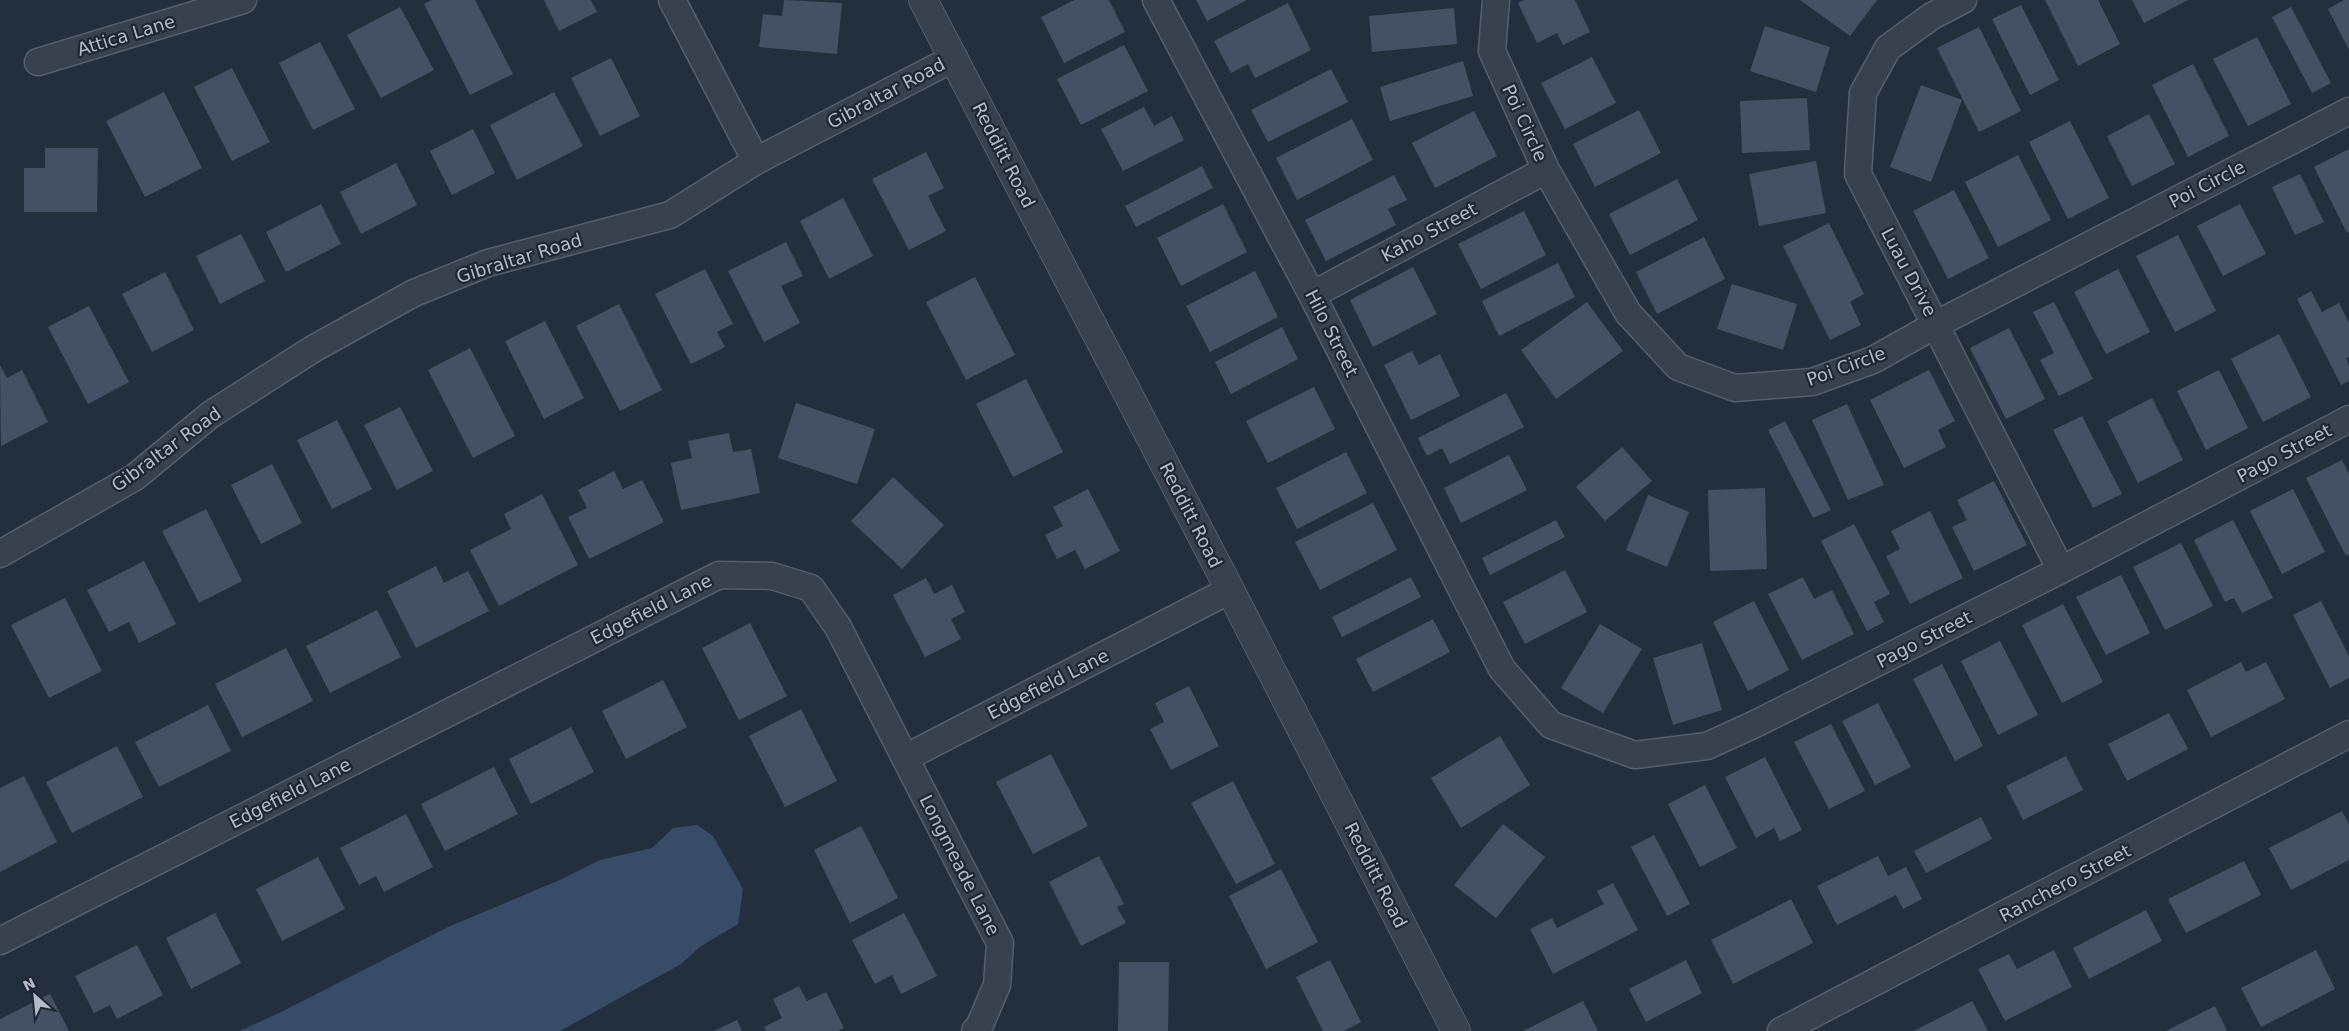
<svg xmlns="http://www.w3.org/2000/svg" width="2349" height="1031" font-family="'DejaVu Sans',sans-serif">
<rect width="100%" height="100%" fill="#242f3e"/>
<!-- water -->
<path fill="#394c67" d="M 697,825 L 713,836 L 743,889 L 738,924 L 701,946 L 681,964 L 560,1031 L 240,1031 L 279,1013 L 448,927 L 560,880 L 600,860 L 652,848 L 673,828 Z"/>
<!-- building -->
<path fill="#455162" d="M 432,0 L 475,0 L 513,74 L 470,95 L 424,4 Z
M 544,0 L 591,0 L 597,12 L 559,31 Z
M 784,0 L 842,3 L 837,54 L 759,47 L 763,14 L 782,16 Z
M 1074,0 L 1109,0 L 1125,32 L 1064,63 L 1041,17 Z
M 1196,0 L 1247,0 L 1207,21 Z
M 1524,0 L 1575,0 L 1590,32 L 1563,45 L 1557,33 L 1537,43 L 1518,3 Z
M 1800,0 L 1877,0 L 1850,36 Z
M 2045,0 L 2098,0 L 2120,44 L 2078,66 Z
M 2132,0 L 2188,0 L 2144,23 Z
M 2344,0 L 2349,0 L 2349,50 L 2328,9 Z
M 1288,3 L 1311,50 L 1255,78 L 1248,64 L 1231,73 L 1214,41 Z
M 2021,5 L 2059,80 L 2030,95 L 1992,19 Z
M 400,7 L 434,70 L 381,98 L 347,35 Z
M 2291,7 L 2331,83 L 2312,93 L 2272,17 Z
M 1454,8 L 1457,44 L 1372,52 L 1369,16 Z
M 1765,26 L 1830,47 L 1816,92 L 1750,71 Z
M 1979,27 L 2021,111 L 1979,132 L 1937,48 Z
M 2257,37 L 2291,104 L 2248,126 L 2213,59 Z
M 320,42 L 355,109 L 313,130 L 279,63 Z
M 1124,45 L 1148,91 L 1081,125 L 1057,79 Z
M 1592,57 L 1616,103 L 1565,129 L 1541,83 Z
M 611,58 L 640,116 L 600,136 L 571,78 Z
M 1463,61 L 1473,96 L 1390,121 L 1380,87 Z
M 2193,64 L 2229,136 L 2188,157 L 2152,85 Z
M 232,68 L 270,142 L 232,161 L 194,87 Z
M 1331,69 L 1348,102 L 1268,142 L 1251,110 Z
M 1921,85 L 1962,100 L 1931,182 L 1890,167 Z
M 164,92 L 202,168 L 145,197 L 106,121 Z
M 554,92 L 583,146 L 517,180 L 490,125 Z
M 1807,98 L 1810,150 L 1742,153 L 1740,101 Z
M 1144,107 L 1154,126 L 1172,116 L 1184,140 L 1123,171 L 1101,129 Z
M 1639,110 L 1661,153 L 1595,187 L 1573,144 Z
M 1474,111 L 1497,156 L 1435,188 L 1412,143 Z
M 2149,114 L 2175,164 L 2132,186 L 2107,136 Z
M 1352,119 L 1373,160 L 1297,200 L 1276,158 Z
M 2070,121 L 2109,198 L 2068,219 L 2029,142 Z
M 473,129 L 495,173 L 452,195 L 430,151 Z
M 45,148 L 98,148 L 97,212 L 24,212 L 24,168 L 45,168 Z
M 2349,149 L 2349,232 L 2347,233 L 2314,167 Z
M 926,152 L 944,188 L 928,196 L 946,231 L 909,250 L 872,179 Z
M 2018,155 L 2051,220 L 1998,247 L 1965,182 Z
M 1816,161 L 1826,213 L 1759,226 L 1749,174 Z
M 396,163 L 417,205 L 361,234 L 340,192 Z
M 1202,166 L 1213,188 L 1136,227 L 1125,206 Z
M 2300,174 L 2324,222 L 2295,235 L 2272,187 Z
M 1394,175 L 1407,200 L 1388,209 L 1396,225 L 1326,261 L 1305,220 Z
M 1677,179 L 1698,220 L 1630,255 L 1609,214 Z
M 1954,190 L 1989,258 L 1948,279 L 1913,211 Z
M 843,198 L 873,256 L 829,279 L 800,221 Z
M 321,204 L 341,244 L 286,272 L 266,232 Z
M 1223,204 L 1247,252 L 1181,286 L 1157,238 Z
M 2240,204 L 2266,254 L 2223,276 L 2197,226 Z
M 1524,211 L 1546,255 L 1481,289 L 1458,244 Z
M 1829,223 L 1864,294 L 1850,302 L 1861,325 L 1830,340 L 1783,246 Z
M 241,234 L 265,281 L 220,304 L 196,256 Z
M 2178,235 L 2216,311 L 2175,332 L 2136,256 Z
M 1704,237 L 1725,279 L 1657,314 L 1636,272 Z
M 786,242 L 803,276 L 781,286 L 800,323 L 764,342 L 728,271 Z
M 1558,263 L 1575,297 L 1499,336 L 1482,301 Z
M 1413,267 L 1437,314 L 1373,347 L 1350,300 Z
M 705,269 L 733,324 L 717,332 L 725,347 L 691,364 L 655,294 Z
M 2118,269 L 2150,332 L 2106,354 L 2074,292 Z
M 1255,271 L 1278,317 L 1210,352 L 1186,306 Z
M 165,272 L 194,330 L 152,352 L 122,294 Z
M 975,277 L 1015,355 L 966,380 L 926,302 Z
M 1732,284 L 1797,304 L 1783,350 L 1717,329 Z
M 2311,291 L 2322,312 L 2339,303 L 2349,323 L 2349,357 L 2346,358 L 2349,365 L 2349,381 L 2341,385 L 2297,299 Z
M 1587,302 L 1623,351 L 1556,399 L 1521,350 Z
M 2054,302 L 2093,379 L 2059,396 L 2040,360 L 2054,353 L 2033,312 Z
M 619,304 L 662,390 L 620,411 L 576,326 Z
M 89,306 L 129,382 L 88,404 L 48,327 Z
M 545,321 L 584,398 L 544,419 L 505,341 Z
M 1282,327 L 1298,359 L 1231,394 L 1215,362 Z
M 2009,328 L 2045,399 L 2006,419 L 1970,348 Z
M 2279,334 L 2311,397 L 2263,422 L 2231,359 Z
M 470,348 L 515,436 L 473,458 L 428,370 Z
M 1412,351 L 1419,365 L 1440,354 L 1460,396 L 1411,420 L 1384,365 Z
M 0,365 L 7,378 L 22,370 L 48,422 L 1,446 Z
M 1929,370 L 1955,421 L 1938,430 L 1946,447 L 1904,468 L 1870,400 Z
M 2219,370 L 2248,428 L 2206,450 L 2177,391 Z
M 1026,379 L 1063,452 L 1013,477 L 976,404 Z
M 1314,387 L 1335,429 L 1268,463 L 1246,421 Z
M 1506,393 L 1524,427 L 1450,464 L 1442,448 L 1427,456 L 1418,438 Z
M 2152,398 L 2183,460 L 2138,483 L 2107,421 Z
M 796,403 L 875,429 L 857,484 L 778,458 Z
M 1847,404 L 1884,485 L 1848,500 L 1812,420 Z
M 400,407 L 433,471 L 397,490 L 364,425 Z
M 2082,416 L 2122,494 L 2093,508 L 2053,430 Z
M 337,420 L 372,489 L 332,509 L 297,440 Z
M 1785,421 L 1831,510 L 1813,518 L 1768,430 Z
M 729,433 L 733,452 L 751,449 L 760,493 L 681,510 L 671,463 L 692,458 L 688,441 Z
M 1622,447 L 1652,481 L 1605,521 L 1576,487 Z
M 1346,452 L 1367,493 L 1297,529 L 1276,488 Z
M 1509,455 L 1527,490 L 1461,523 L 1444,488 Z
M 2342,460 L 2349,474 L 2349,554 L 2346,556 L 2306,478 Z
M 272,464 L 302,523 L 261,544 L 231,485 Z
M 614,471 L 623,489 L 642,480 L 664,522 L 589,559 L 568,517 L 587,508 L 578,490 Z
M 893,477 L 944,525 L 902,569 L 851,521 Z
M 1994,481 L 2027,545 L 1974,571 L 1952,527 L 1967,520 L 1957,500 Z
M 1765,488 L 1767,569 L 1710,571 L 1708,490 Z
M 1088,489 L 1120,551 L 1085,569 L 1075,550 L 1057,559 L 1045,535 L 1063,526 L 1053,507 Z
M 2293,489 L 2325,552 L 2282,574 L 2250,511 Z
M 542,494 L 578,565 L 499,606 L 470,550 L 511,529 L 504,514 Z
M 1648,495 L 1689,512 L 1667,567 L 1626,550 Z
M 1373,503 L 1397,550 L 1320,590 L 1295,542 Z
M 206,509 L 242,581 L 199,603 L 162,531 Z
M 1930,511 L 1963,578 L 1910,604 L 1886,556 L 1900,549 L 1891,531 Z
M 1556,520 L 1565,537 L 1490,575 L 1482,558 Z
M 2233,520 L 2273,598 L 2242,613 L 2234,598 L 2225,602 L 2194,540 Z
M 1854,524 L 1890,594 L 1874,602 L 1884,622 L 1867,631 L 1821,541 Z
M 2181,543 L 2213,606 L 2165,630 L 2133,567 Z
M 144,561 L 176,624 L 139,643 L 129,622 L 109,632 L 87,590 Z
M 436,566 L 444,583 L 468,571 L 489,611 L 416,648 L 387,591 Z
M 1565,570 L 1587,612 L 1525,644 L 1503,602 Z
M 2121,575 L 2150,633 L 2106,655 L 2076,597 Z
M 1411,577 L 1421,597 L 1342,637 L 1332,617 Z
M 1803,577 L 1814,599 L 1832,590 L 1854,634 L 1802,660 L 1768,594 Z
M 926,578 L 934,594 L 952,585 L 965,612 L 951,619 L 961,639 L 925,657 L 893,595 Z
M 65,598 L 102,671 L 49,698 L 11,625 Z
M 1754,601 L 1789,670 L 1748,691 L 1713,622 Z
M 2321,601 L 2349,656 L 2349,678 L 2330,688 L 2293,615 Z
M 2063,604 L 2103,682 L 2062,703 L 2022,625 Z
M 377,610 L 401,657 L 330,693 L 306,646 Z
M 1433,619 L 1450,652 L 1373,692 L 1356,659 Z
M 750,623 L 787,696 L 739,720 L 702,648 Z
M 1600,624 L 1642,649 L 1603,713 L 1561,688 Z
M 2000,641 L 2038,715 L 1998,735 L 1961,661 Z
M 1702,643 L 1722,710 L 1673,725 L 1653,658 Z
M 286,648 L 313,701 L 242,737 L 215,684 Z
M 2241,662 L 2246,672 L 2266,662 L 2285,699 L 2211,737 L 2187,690 Z
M 1942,664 L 1983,746 L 1955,761 L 1913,679 Z
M 663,680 L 687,727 L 626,759 L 602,711 Z
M 1189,686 L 1219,746 L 1171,770 L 1150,729 L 1164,722 L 1155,703 Z
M 1878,703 L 1911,767 L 1875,785 L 1842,721 Z
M 208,705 L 231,751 L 159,787 L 135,742 Z
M 801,709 L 837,781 L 785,807 L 749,736 Z
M 2169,713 L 2188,749 L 2127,781 L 2108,744 Z
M 1831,724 L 1865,791 L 1829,809 L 1794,742 Z
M 571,727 L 594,772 L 531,804 L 509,759 Z
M 1500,736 L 1530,785 L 1461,828 L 1431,778 Z
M 117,746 L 143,797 L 72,833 L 46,782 Z
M 1051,754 L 1088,826 L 1033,854 L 996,782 Z
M 2066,756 L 2083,790 L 2023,820 L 2006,786 Z
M 1765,757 L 1802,830 L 1780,841 L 1774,828 L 1756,838 L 1725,777 Z
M 494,767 L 518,814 L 445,851 L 421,804 Z
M 24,776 L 57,842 L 0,872 L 0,788 Z
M 1233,781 L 1275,864 L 1236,884 L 1191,803 Z
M 1705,785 L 1737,848 L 1700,867 L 1668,804 Z
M 2342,811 L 2349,824 L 2349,860 L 2291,890 L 2269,848 Z
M 406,814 L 433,867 L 384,892 L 376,876 L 359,885 L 340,848 Z
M 1981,817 L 1992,839 L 1926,873 L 1914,851 Z
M 1503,824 L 1545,857 L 1496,918 L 1454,885 Z
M 861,826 L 898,898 L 850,923 L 814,850 Z
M 1654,835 L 1690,904 L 1667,916 L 1631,847 Z
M 1099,856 L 1124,904 L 1117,907 L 1126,923 L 1081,946 L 1049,882 Z
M 1878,856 L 1888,876 L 1906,867 L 1922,899 L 1903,909 L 1896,895 L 1837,925 L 1817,886 Z
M 318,857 L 345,909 L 282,941 L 256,889 Z
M 2244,861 L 2261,895 L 2186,933 L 2168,899 Z
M 1281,869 L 1318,942 L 1266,969 L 1229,896 Z
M 1613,883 L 1638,930 L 1553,974 L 1530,929 L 1552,918 L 1557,928 L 1604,904 L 1597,891 Z
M 1791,899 L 1813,943 L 1733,984 L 1711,940 Z
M 2146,910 L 2162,941 L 2089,979 L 2073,948 Z
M 215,913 L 241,963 L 191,989 L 166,938 Z
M 904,913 L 937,976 L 901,994 L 892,975 L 875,984 L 852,940 Z
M 137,945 L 163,995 L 117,1019 L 110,1005 L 94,1013 L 75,976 Z
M 2054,950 L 2072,987 L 2005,1021 L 1978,969 L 2009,954 L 2017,969 Z
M 2316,950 L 2335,989 L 2261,1027 L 2241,988 Z
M 1330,960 L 1361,1022 L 1344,1031 L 1323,1031 L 1296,977 Z
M 1686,960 L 1702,993 L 1646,1022 L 1629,989 Z
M 1119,962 L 1169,962 L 1168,1031 L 1118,1031 Z
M 799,986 L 807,1001 L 826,992 L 844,1028 L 838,1031 L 766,1031 L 764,1027 L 782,1018 L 773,999 Z
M 50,994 L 69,1031 L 0,1031 L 0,1019 Z
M 1583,1001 L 1598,1031 L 1523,1031 Z
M 1972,1001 L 1988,1031 L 1914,1031 Z
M 2215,1006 L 2227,1031 L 2166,1031 Z
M 737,1020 L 742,1031 L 714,1031 Z"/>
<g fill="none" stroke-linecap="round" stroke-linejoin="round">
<!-- minor casing -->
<g stroke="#565f6c" stroke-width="29">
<path id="minor" d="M 672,0 L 756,161
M 1156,0 L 1312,295 L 1502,669 L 1551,725 L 1635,755 L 1707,746 L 1753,725 L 2061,570 L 2349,419
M 1496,0 L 1492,51 L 1546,170 L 1628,313 L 1678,367 L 1735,388 L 1812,382 L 1873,360 L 1937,324 L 2349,111
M 1963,0 L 1932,16 L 1888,48 L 1863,93 L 1858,174 L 2061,570
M 38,62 L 243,0
M 1312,295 L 1546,170
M 0,554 L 135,477 L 210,415 L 313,349 L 414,293 L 488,263 L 670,215 L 756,161 L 954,58
M 905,758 L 1230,590
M 0,941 L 719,575 L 772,576 L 811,588 L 838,627 L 1000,943 L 997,985 L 979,1027 L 975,1031
M 1781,1031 L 2349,734"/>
</g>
<!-- tertiary casing -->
<g stroke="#565f6c" stroke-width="30">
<path id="tertiary" d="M 923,0 L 1230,590 L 1456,1031"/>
</g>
<!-- minor -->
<use href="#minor" stroke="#38414e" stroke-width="26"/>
<!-- tertiary -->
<use href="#tertiary" stroke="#38414e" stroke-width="28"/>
</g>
<g text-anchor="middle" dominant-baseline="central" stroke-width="4.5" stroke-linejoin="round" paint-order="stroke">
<!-- street labels -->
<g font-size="18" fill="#b4bcc9" stroke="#1d2633">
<text transform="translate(126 35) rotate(-17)">Attica Lane</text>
<text transform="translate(886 93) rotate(-28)">Gibraltar Road</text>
<text transform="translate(1525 123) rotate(65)">Poi Circle</text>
<text transform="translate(1004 155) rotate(63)">Redditt Road</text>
<text transform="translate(2207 184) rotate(-27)">Poi Circle</text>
<text transform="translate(1429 232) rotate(-28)">Kaho Street</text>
<text transform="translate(519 258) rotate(-17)">Gibraltar Road</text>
<text transform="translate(1909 272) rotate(62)">Luau Drive</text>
<text transform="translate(1332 333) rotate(63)">Hilo Street</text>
<text transform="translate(1846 366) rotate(-20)">Poi Circle</text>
<text transform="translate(166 449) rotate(-36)">Gibraltar Road</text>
<text transform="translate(2284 453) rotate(-28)">Pago Street</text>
<text transform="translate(1191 515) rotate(63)">Redditt Road</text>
<text transform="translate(651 609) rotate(-27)">Edgefield Lane</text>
<text transform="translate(1924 639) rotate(-27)">Pago Street</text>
<text transform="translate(1048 684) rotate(-27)">Edgefield Lane</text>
<text transform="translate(290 793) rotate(-27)">Edgefield Lane</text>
<text transform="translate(960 865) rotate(63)">Longmeade Lane</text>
<text transform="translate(1376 875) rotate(63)">Redditt Road</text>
<text transform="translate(2065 883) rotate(-28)">Ranchero Street</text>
</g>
</g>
<!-- north arrow -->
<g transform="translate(35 996) rotate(333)" stroke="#1d2633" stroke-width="4" paint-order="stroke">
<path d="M0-4L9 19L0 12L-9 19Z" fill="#b4bcc9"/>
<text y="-8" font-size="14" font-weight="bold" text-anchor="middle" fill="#b4bcc9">N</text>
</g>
</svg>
